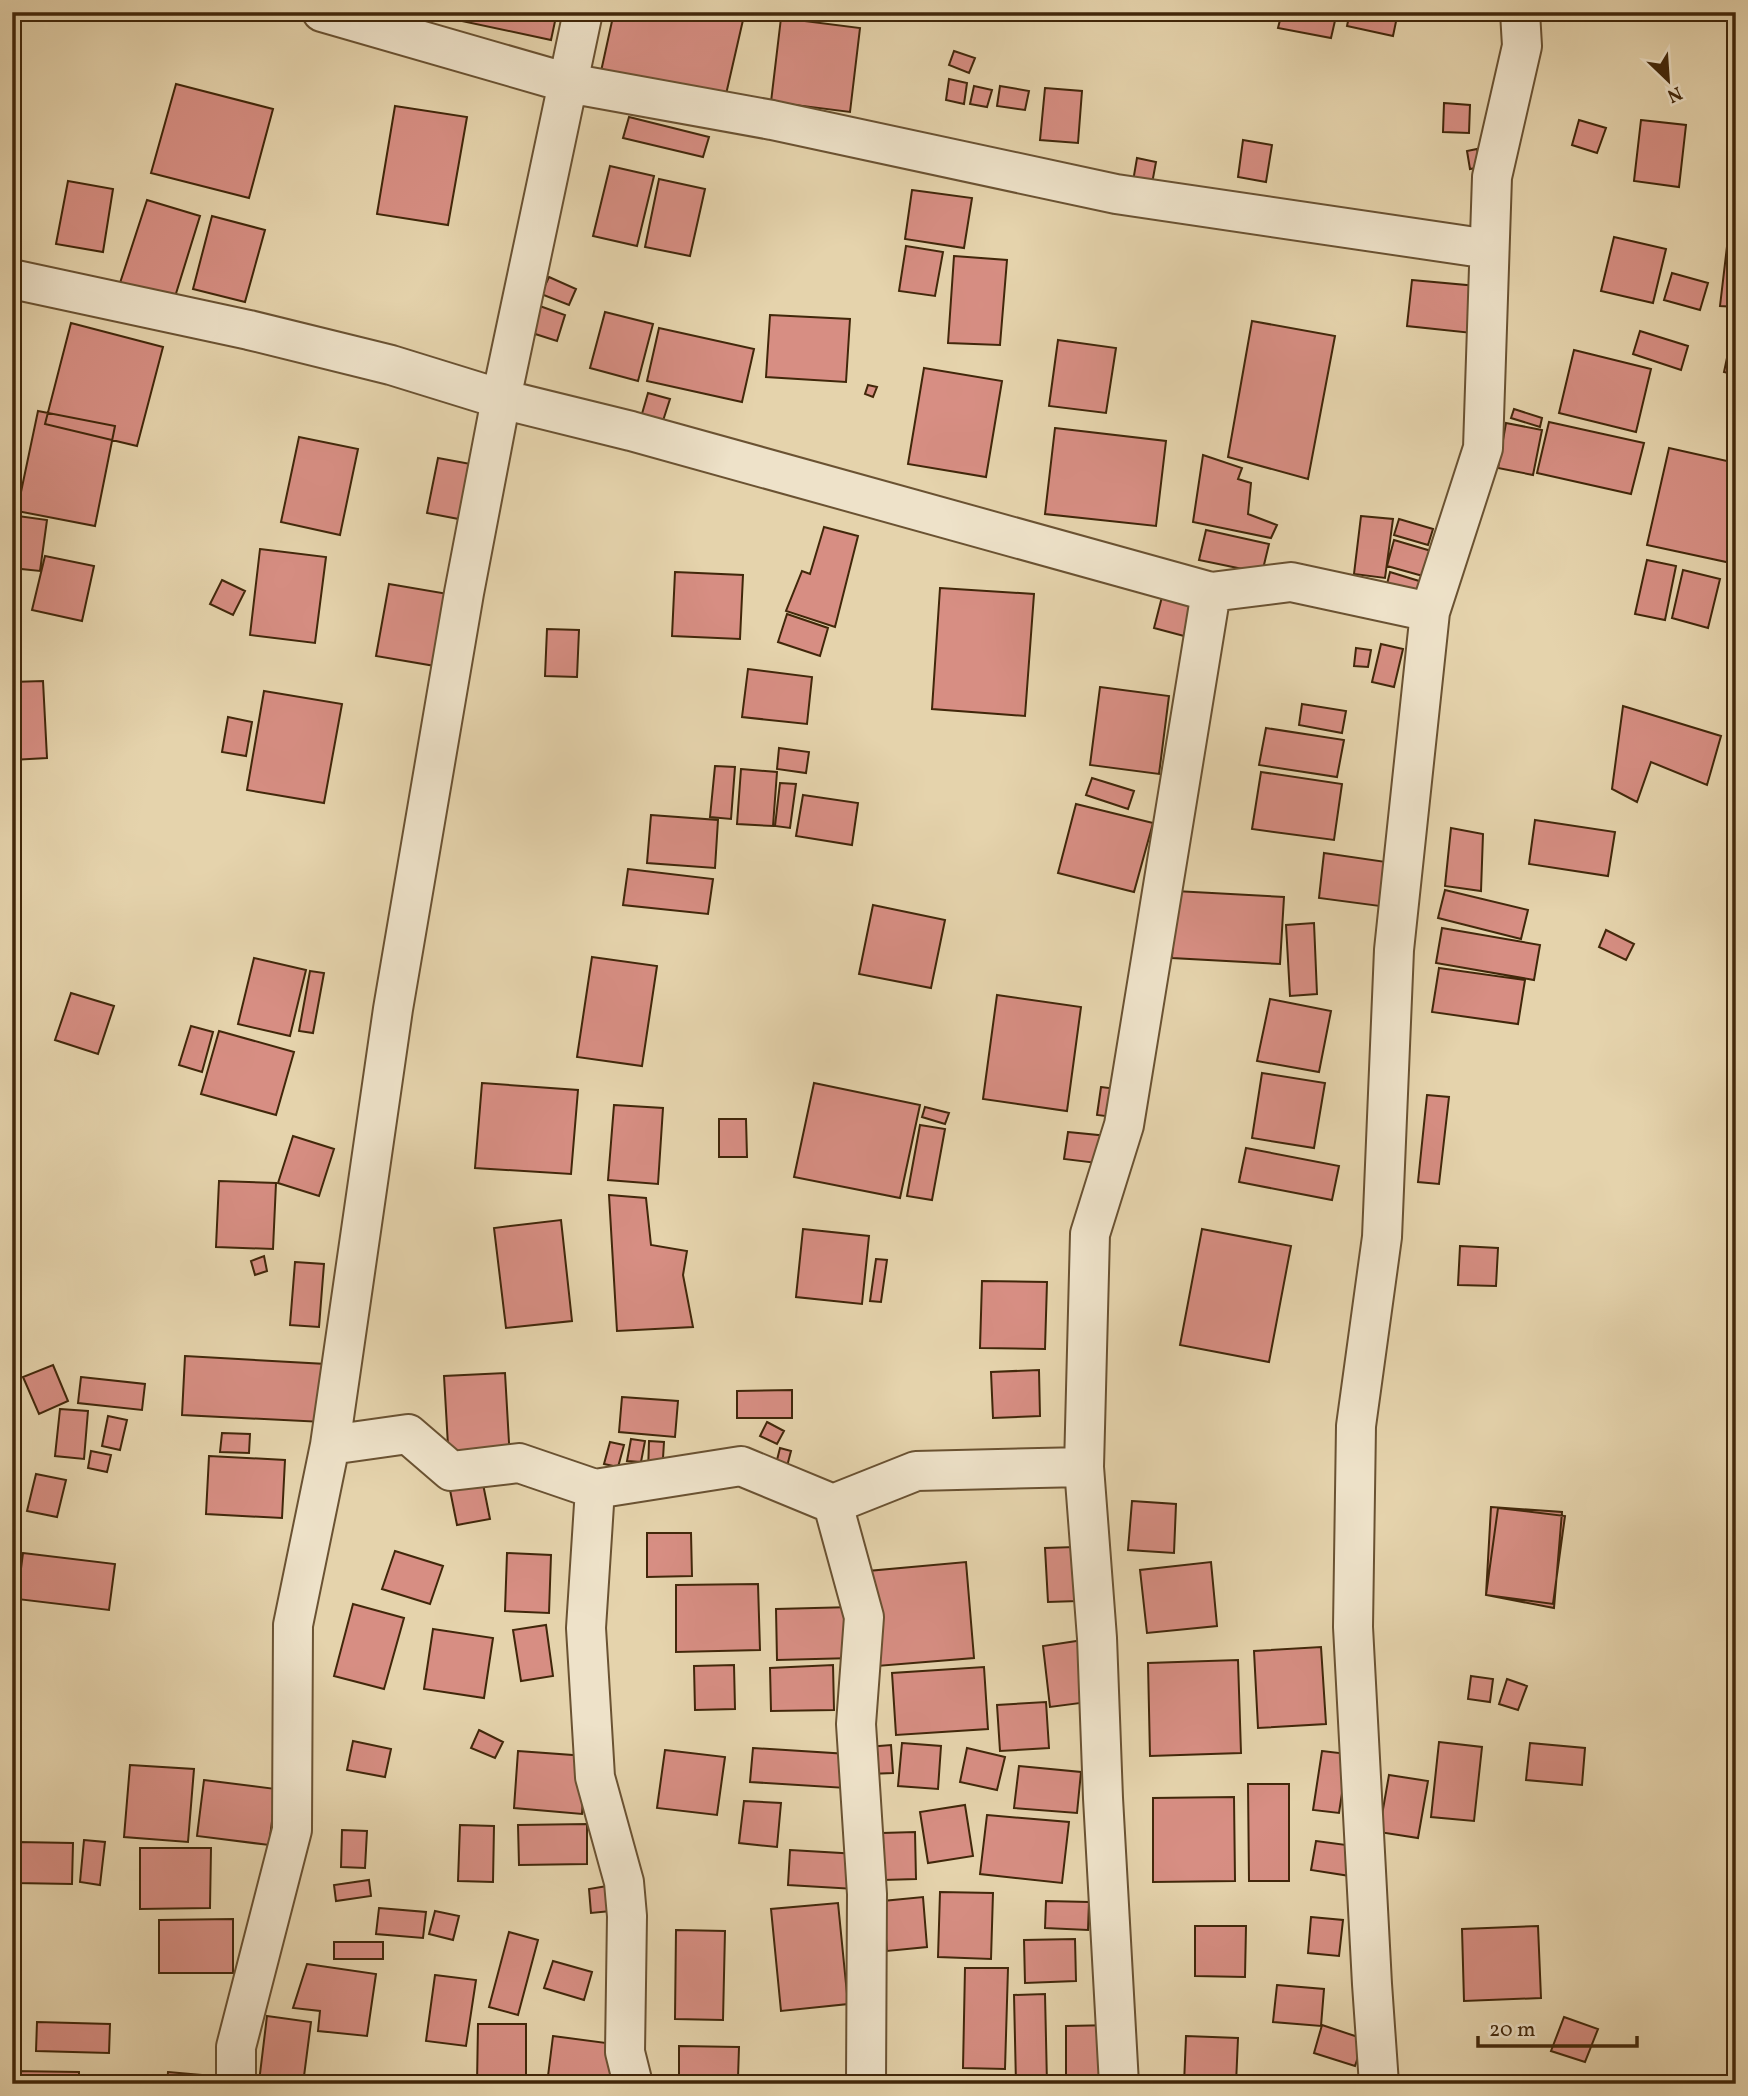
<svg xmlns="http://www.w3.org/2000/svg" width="1748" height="2096" font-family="Vollkorn,serif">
<rect width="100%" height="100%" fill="#e5d3ac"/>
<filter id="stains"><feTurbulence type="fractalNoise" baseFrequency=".00286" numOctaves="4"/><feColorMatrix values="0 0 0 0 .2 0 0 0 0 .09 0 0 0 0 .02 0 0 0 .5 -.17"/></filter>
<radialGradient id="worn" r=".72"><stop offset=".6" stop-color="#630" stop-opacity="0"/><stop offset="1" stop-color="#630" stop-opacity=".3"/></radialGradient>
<!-- building -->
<path fill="#d78e83" stroke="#41270a" stroke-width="2" d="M 444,12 L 557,12 L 551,40 L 443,17 Z
M 614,12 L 707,12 L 743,20 L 724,103 L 600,76 Z
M 828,12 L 877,12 L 876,18 Z
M 1096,12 L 1149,12 L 1148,19 Z
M 1282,12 L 1337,12 L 1331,38 L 1278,28 Z
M 1350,12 L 1398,12 L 1393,36 L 1347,26 Z
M 781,18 L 860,28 L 850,112 L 771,102 Z
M 954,51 L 975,58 L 969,73 L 949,65 Z
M 949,79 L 967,83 L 964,104 L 946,100 Z
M 176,84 L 273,109 L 249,198 L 151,173 Z
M 974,86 L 992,90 L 987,107 L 970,104 Z
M 1000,86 L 1029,91 L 1025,110 L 997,106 Z
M 1045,88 L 1082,91 L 1078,143 L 1040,140 Z
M 1444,103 L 1470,105 L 1469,133 L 1443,132 Z
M 395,106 L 467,117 L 448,225 L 377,214 Z
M 629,117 L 709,137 L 703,157 L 623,138 Z
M 1579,120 L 1606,128 L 1597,153 L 1572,145 Z
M 1641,120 L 1686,125 L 1679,187 L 1634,181 Z
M 1243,140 L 1272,145 L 1266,182 L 1238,177 Z
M 1477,149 L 1482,167 L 1470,169 L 1467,151 Z
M 1137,158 L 1156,162 L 1151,189 L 1132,187 Z
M 610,166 L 654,176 L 637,246 L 593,236 Z
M 659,179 L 705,189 L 690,256 L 645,247 Z
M 68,181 L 113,189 L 103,252 L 56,244 Z
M 912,190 L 972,198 L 964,248 L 905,239 Z
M 147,200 L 200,216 L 174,300 L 120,283 Z
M 212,216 L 265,230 L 245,302 L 193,289 Z
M 1614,237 L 1666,249 L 1653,303 L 1601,291 Z
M 1728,238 L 1736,239 L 1736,307 L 1720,306 Z
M 906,246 L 943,252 L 935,296 L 899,291 Z
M 954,256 L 1007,260 L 1000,345 L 948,343 Z
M 1672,273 L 1708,283 L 1700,310 L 1664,300 Z
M 549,277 L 576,289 L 569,305 L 541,294 Z
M 1412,280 L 1477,286 L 1472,333 L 1407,326 Z
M 537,305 L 565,315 L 557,341 L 529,332 Z
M 605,312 L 653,324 L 638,381 L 590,368 Z
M 770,315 L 850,319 L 846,382 L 766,377 Z
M 1252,321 L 1335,336 L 1308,479 L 1228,457 Z
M 71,323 L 163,347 L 137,446 L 45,424 Z
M 1734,325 L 1736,325 L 1736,375 L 1724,372 Z
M 659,328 L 754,349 L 742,402 L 647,381 Z
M 1640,331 L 1688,346 L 1681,370 L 1633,354 Z
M 1058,340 L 1116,348 L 1106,413 L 1049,406 Z
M 1574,350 L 1651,369 L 1636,432 L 1559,413 Z
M 924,368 L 1002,381 L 986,477 L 908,464 Z
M 868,385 L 877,387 L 873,397 L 865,394 Z
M 648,393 L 670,399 L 660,430 L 639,424 Z
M 1514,409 L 1542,418 L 1540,427 L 1511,418 Z
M 38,411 L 115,426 L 95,526 L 17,511 Z
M 1549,422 L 1644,443 L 1631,494 L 1537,473 Z
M 1506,423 L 1542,430 L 1533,475 L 1498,468 Z
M 1055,428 L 1166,441 L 1156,526 L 1045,514 Z
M 299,437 L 358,449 L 340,535 L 281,522 Z
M 1669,448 L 1736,463 L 1736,522 L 1733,531 L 1736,534 L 1736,552 L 1731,563 L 1647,545 Z
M 1203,455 L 1242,468 L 1238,479 L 1251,483 L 1248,514 L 1277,525 L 1271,538 L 1193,522 Z
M 438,458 L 476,465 L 464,520 L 427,513 Z
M 18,516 L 47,520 L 40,571 L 12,568 Z
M 1361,516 L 1393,519 L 1385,578 L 1354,574 Z
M 1399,519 L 1433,529 L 1428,545 L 1394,535 Z
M 824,527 L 858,536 L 835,627 L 786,611 L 802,571 L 810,574 Z
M 1206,530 L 1269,544 L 1262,573 L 1199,560 Z
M 1394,540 L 1438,553 L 1430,578 L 1387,566 Z
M 260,549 L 326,557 L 315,643 L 250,635 Z
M 45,556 L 94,566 L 82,621 L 32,610 Z
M 1647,560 L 1676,566 L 1665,620 L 1635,614 Z
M 1683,570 L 1720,579 L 1708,628 L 1672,618 Z
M 675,572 L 743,575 L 740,639 L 672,636 Z
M 1390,572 L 1432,585 L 1426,603 L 1385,592 Z
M 222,580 L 245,591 L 233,615 L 210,604 Z
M 389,584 L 448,594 L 435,666 L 376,656 Z
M 940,588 L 1034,594 L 1025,716 L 932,709 Z
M 1163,593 L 1193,600 L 1184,636 L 1154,628 Z
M 787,614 L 828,628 L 820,656 L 778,642 Z
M 547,629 L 579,630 L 577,677 L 545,676 Z
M 1381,644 L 1403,649 L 1394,687 L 1372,682 Z
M 1356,648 L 1371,650 L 1368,667 L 1354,666 Z
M 748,669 L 812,677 L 807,724 L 742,717 Z
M 43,681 L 47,758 L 12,760 L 12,682 Z
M 1100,687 L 1169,696 L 1159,774 L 1090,765 Z
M 264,691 L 342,704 L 324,803 L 247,790 Z
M 1302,704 L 1346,711 L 1342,733 L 1299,725 Z
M 1623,706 L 1721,736 L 1707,785 L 1651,762 L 1637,802 L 1612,789 Z
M 228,717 L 252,722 L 246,756 L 222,752 Z
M 1266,728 L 1344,740 L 1337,777 L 1259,765 Z
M 779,748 L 809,752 L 806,773 L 777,769 Z
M 715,766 L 735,767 L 731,819 L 710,817 Z
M 741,769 L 777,772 L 773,826 L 737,824 Z
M 1261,772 L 1342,784 L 1334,840 L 1252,829 Z
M 1092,778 L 1134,791 L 1128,809 L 1086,795 Z
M 780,783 L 796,784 L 790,828 L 775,826 Z
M 803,795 L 858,803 L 852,845 L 796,836 Z
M 1076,804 L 1153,823 L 1134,892 L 1058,873 Z
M 651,815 L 718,820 L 715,868 L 647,863 Z
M 1535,820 L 1615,832 L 1608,876 L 1529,864 Z
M 1451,828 L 1483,834 L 1481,891 L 1445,886 Z
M 1324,853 L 1393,863 L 1387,907 L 1319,898 Z
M 628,869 L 713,879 L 708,914 L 623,905 Z
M 1445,890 L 1528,910 L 1521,939 L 1438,918 Z
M 1175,891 L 1284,897 L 1280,964 L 1172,958 Z
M 873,905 L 945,920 L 931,988 L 859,974 Z
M 1314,923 L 1317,994 L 1290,996 L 1286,925 Z
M 1442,928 L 1540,945 L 1534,980 L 1436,963 Z
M 1606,930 L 1634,944 L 1626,960 L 1599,947 Z
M 592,957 L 657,966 L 642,1066 L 577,1057 Z
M 254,958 L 306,970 L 290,1036 L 238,1024 Z
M 1439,968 L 1525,980 L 1518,1024 L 1432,1012 Z
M 310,971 L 324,973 L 313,1033 L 299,1031 Z
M 71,993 L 114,1006 L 98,1054 L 55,1040 Z
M 997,995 L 1081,1007 L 1067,1111 L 983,1099 Z
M 1270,999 L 1331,1011 L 1319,1072 L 1257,1061 Z
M 191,1026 L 213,1032 L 202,1072 L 179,1065 Z
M 219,1031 L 294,1052 L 276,1115 L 201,1094 Z
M 1262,1073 L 1325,1083 L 1314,1148 L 1252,1138 Z
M 482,1083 L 578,1090 L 571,1174 L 475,1168 Z
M 814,1083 L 920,1105 L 900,1198 L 794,1177 Z
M 1101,1087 L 1117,1089 L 1113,1117 L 1097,1115 Z
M 1427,1095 L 1449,1097 L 1439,1184 L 1418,1182 Z
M 614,1105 L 663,1108 L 658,1184 L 608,1180 Z
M 925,1107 L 949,1113 L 945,1124 L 922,1117 Z
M 719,1119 L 746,1119 L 747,1157 L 719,1157 Z
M 920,1125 L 945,1129 L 932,1200 L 907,1196 Z
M 1068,1132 L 1108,1136 L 1105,1164 L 1064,1159 Z
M 293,1136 L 334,1149 L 319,1196 L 278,1183 Z
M 1246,1148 L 1339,1166 L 1332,1200 L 1239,1182 Z
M 219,1181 L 276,1183 L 273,1249 L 216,1247 Z
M 609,1195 L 646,1198 L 651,1245 L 687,1251 L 683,1275 L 693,1327 L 617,1331 Z
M 561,1220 L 572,1321 L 506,1328 L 494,1228 Z
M 803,1229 L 869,1236 L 862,1304 L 796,1297 Z
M 1202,1229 L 1291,1246 L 1269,1362 L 1180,1345 Z
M 1460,1246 L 1498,1248 L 1496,1286 L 1458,1285 Z
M 264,1256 L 267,1271 L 255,1275 L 251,1261 Z
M 876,1259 L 887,1260 L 881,1302 L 870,1301 Z
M 295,1262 L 324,1264 L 319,1327 L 290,1325 Z
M 982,1281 L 1047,1282 L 1045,1349 L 980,1348 Z
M 185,1356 L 326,1364 L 323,1422 L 182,1415 Z
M 53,1365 L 68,1401 L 39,1414 L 23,1377 Z
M 1039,1370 L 1040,1416 L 993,1418 L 991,1372 Z
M 505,1373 L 510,1460 L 449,1463 L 444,1376 Z
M 81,1377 L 145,1384 L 142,1410 L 78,1403 Z
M 792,1390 L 792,1418 L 737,1418 L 737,1391 Z
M 622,1397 L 678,1401 L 675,1437 L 619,1432 Z
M 60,1409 L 88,1411 L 84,1459 L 55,1456 Z
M 108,1416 L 127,1420 L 120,1450 L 102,1446 Z
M 767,1422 L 784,1431 L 777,1444 L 760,1436 Z
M 222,1433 L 250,1434 L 249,1453 L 220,1452 Z
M 631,1439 L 645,1441 L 641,1462 L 627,1461 Z
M 649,1441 L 664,1442 L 662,1474 L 648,1473 Z
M 610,1442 L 624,1445 L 618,1467 L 604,1464 Z
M 780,1448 L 791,1451 L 785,1474 L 774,1472 Z
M 91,1451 L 111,1455 L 107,1472 L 88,1468 Z
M 209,1456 L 285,1460 L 282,1518 L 206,1514 Z
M 36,1474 L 66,1480 L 57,1517 L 27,1511 Z
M 482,1479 L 490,1519 L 457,1525 L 449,1485 Z
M 1132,1501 L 1176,1504 L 1174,1553 L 1128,1550 Z
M 1491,1507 L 1562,1512 L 1554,1608 L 1486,1595 Z
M 1498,1508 L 1565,1516 L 1553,1604 L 1486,1595 Z
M 647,1533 L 691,1533 L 692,1576 L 647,1577 Z
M 1075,1547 L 1078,1601 L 1048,1602 L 1045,1548 Z
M 395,1551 L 443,1566 L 430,1604 L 382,1589 Z
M 23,1553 L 115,1564 L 109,1610 L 17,1599 Z
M 507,1553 L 551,1555 L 549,1613 L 505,1611 Z
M 966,1562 L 974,1658 L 877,1666 L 868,1571 Z
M 1211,1562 L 1217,1626 L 1147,1633 L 1140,1570 Z
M 758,1584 L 760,1650 L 676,1652 L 676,1585 Z
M 353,1604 L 404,1618 L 384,1689 L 334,1676 Z
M 853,1607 L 854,1658 L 777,1660 L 776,1609 Z
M 546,1625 L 553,1676 L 521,1681 L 513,1630 Z
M 433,1629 L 493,1638 L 484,1698 L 424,1689 Z
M 1090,1639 L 1096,1701 L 1050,1707 L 1043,1646 Z
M 1321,1647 L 1326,1724 L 1258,1728 L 1254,1651 Z
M 1238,1660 L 1241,1753 L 1150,1756 L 1148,1663 Z
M 734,1665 L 735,1709 L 695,1710 L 694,1666 Z
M 833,1665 L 834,1710 L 771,1711 L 770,1668 Z
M 984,1667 L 988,1729 L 896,1735 L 892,1673 Z
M 1471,1676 L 1493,1679 L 1490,1702 L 1468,1699 Z
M 1507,1679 L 1527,1686 L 1518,1710 L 1499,1704 Z
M 1046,1702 L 1049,1748 L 1000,1751 L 997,1705 Z
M 479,1730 L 503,1742 L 495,1758 L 471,1748 Z
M 353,1741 L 391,1749 L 385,1777 L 347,1770 Z
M 1439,1742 L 1482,1747 L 1474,1821 L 1431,1817 Z
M 902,1743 L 941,1746 L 938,1789 L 898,1786 Z
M 1530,1743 L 1585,1748 L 1582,1785 L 1526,1780 Z
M 891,1745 L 893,1773 L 869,1774 L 867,1747 Z
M 753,1748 L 848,1754 L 846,1788 L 750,1782 Z
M 967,1748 L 1005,1757 L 997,1790 L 960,1782 Z
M 665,1750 L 725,1757 L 717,1815 L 657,1808 Z
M 518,1751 L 586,1756 L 582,1814 L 514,1808 Z
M 1322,1751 L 1348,1754 L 1339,1813 L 1313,1810 Z
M 130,1765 L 194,1769 L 188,1842 L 124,1837 Z
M 1019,1766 L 1081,1772 L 1077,1813 L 1014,1808 Z
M 1389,1775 L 1428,1781 L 1418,1838 L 1379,1832 Z
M 204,1780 L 276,1789 L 269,1845 L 197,1836 Z
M 1248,1784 L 1289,1784 L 1289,1881 L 1249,1881 Z
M 1234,1797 L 1235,1881 L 1153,1882 L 1153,1798 Z
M 744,1801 L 781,1803 L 777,1847 L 739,1843 Z
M 965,1805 L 973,1856 L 928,1863 L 920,1812 Z
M 987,1815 L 1069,1822 L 1062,1883 L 980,1874 Z
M 587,1824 L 587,1864 L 519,1865 L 518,1825 Z
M 460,1825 L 494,1826 L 493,1882 L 458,1881 Z
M 342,1830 L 367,1831 L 365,1868 L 341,1867 Z
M 915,1832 L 916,1879 L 883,1880 L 882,1833 Z
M 84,1840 L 105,1842 L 100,1885 L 80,1882 Z
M 1316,1841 L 1354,1846 L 1350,1876 L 1311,1870 Z
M 17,1842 L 73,1843 L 72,1884 L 15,1883 Z
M 140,1848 L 211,1848 L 210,1908 L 140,1909 Z
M 790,1850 L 858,1854 L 855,1889 L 788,1885 Z
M 369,1880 L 371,1896 L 336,1901 L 334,1885 Z
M 619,1884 L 621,1910 L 591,1913 L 589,1889 Z
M 940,1892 L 993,1893 L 991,1959 L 938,1957 Z
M 923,1897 L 927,1947 L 887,1951 L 883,1901 Z
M 1046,1901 L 1089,1902 L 1088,1930 L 1045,1928 Z
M 838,1903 L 848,2004 L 781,2011 L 771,1909 Z
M 379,1908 L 426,1912 L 423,1938 L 376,1934 Z
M 435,1911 L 459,1916 L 453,1940 L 429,1934 Z
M 1311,1917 L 1343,1920 L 1339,1956 L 1308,1953 Z
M 233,1919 L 233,1973 L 159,1973 L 159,1920 Z
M 1195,1926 L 1246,1926 L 1245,1977 L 1195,1976 Z
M 1538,1926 L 1541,1998 L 1464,2001 L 1462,1929 Z
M 676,1930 L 725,1931 L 723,2020 L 675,2019 Z
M 509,1932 L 538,1940 L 518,2015 L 489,2007 Z
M 1075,1939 L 1076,1981 L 1025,1983 L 1024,1940 Z
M 334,1942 L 383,1942 L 383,1959 L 334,1959 Z
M 553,1961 L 592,1972 L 584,2000 L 544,1988 Z
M 307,1964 L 376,1974 L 367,2036 L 318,2031 L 320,2011 L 293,2008 Z
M 965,1968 L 1008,1968 L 1005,2069 L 963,2068 Z
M 435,1975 L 476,1980 L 466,2046 L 426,2041 Z
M 1277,1985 L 1324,1989 L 1321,2026 L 1273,2022 Z
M 1045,1994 L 1047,2084 L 1016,2084 L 1014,1995 Z
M 267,2016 L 311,2022 L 303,2084 L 259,2082 Z
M 1564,2017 L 1598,2029 L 1585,2062 L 1551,2051 Z
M 37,2022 L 110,2024 L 109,2053 L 36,2051 Z
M 478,2024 L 526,2024 L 526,2084 L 477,2084 Z
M 1114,2025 L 1114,2084 L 1066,2084 L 1066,2026 Z
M 1322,2025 L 1364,2039 L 1355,2066 L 1314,2053 Z
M 553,2036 L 614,2044 L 609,2084 L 547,2084 Z
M 1186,2036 L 1238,2038 L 1236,2084 L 1184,2084 Z
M 679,2046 L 739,2047 L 738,2078 L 679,2076 Z
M 12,2071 L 79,2072 L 79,2084 L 12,2084 Z
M 168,2072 L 201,2075 L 200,2084 L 167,2084 Z
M 1263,2075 L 1282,2075 L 1283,2084 L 1263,2084 Z"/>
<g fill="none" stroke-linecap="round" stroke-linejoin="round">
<!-- street casing -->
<g stroke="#6a5232" stroke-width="42">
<path id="street" d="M 322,12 L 568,83 L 772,120 L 1116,194 L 1489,249
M 12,279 L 249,330 L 391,365 L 501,399 L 631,431 L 1211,592 L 1291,582 L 1430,612
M 330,1445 L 408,1434 L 451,1471 L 519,1463 L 595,1489 L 741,1466 L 833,1504
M 595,1489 L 586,1628 L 595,1777 L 624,1882 L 627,1916 L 625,2052 L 633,2084
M 236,2084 L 236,2047 L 292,1830 L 293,1625 L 330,1445 L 393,1009 L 464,593 L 501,399 L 583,12
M 866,2084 L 867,1894 L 856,1724 L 864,1617 L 833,1504 L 916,1471 L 1084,1467
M 1119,2084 L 1103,1798 L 1097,1638 L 1084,1467 L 1090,1234 L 1124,1125 L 1211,592
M 1379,2084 L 1372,1984 L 1353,1627 L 1356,1426 L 1382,1237 L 1394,950 L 1430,612 L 1483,448 L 1492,177 L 1522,46 L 1520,12"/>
</g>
<!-- street -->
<use href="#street" stroke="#eee2c9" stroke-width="38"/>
</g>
<!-- margin -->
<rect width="1748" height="2096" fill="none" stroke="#e5d3ac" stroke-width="42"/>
<rect x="14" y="14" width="1720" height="2068" fill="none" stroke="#41270a" stroke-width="3.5"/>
<rect x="21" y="21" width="1706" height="2054" fill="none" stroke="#41270a" stroke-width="2"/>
<!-- north arrow -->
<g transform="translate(1668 80) rotate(155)" stroke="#eee2c9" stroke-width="5" paint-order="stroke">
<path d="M0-5L12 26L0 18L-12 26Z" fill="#41270a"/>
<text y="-10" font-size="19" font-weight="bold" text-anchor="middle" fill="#41270a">N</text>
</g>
<!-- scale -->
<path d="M1478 2036v10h159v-10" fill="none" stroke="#41270a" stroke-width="3.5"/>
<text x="1489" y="2036" font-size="21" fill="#41270a" stroke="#eee2c9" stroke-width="5" paint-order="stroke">20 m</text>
<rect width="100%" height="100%" filter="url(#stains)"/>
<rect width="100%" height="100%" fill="url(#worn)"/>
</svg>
